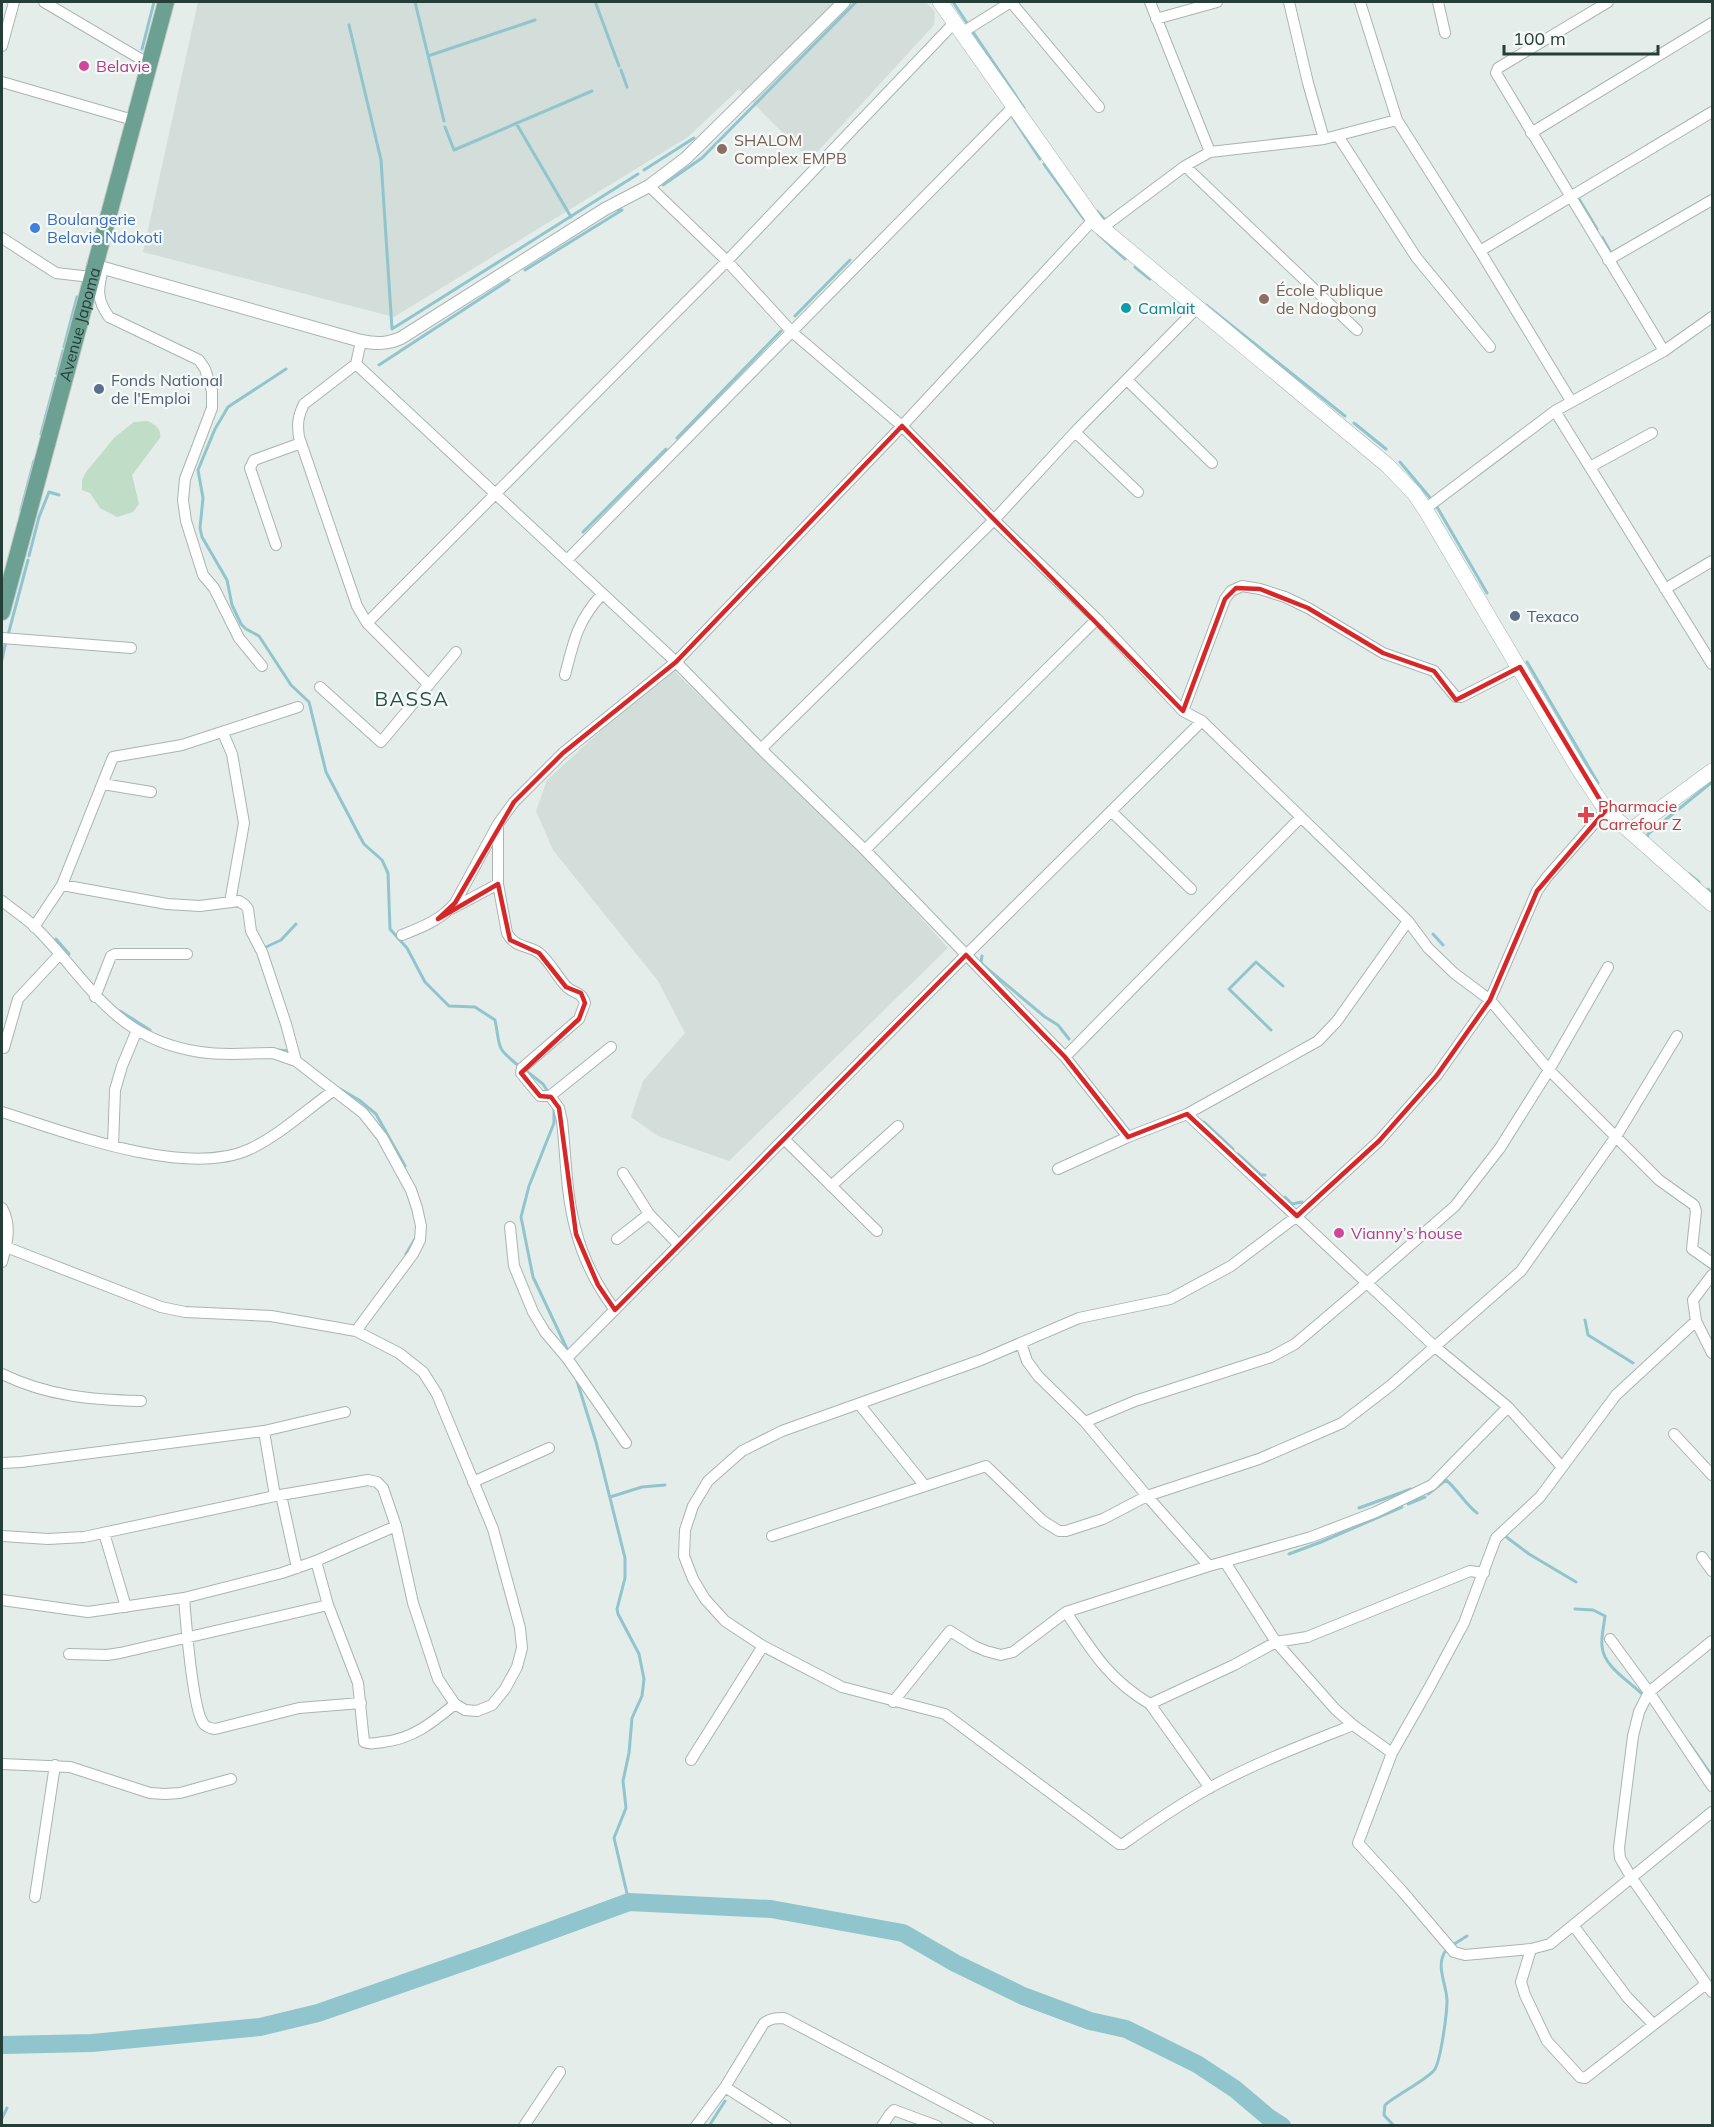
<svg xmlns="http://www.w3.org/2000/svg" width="1714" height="2127" font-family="Mulish,sans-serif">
<rect width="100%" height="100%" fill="#e5edea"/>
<!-- built -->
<path fill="#d3ddd9" d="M 198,2 L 926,2 L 935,12 L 934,25 L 810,160 L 739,89 L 688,137 L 394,317 L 143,252 Z
M 670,667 L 856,846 L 948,948 L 729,1161 L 658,1136 L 631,1117 L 643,1081 L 685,1033 L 658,981 L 553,850 L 536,811 L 547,780 Z"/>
<!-- green -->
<path fill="#bfddc7" d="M 147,421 C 155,424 162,429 160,438 L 132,475 L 139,504 L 133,512 L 117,517 L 100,508 L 90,493 L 82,490 L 82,480 L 86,472 L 115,437 L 134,422 Z"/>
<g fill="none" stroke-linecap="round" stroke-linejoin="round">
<!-- stream -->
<path stroke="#91c5ce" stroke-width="3" d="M 415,2 L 444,121
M 953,2 L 967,23
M 596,4 L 619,66
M 349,25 L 381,160 L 392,329 L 638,174
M 973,32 L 1024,108
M 142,49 L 154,2
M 428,56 L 535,20
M 621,70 L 627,87
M 1013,118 L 1040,159
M 516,123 L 571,217
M 445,127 L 454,150 L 592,91
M 1044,164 L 1084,219
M 644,170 L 694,138
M 663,185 L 702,158 L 856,2
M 1579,199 L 1597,229
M 1097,211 L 1106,221
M 1098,234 L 1125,259
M 1602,237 L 1611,253
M 1135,267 L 1150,279
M 525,270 L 622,210 L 613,209
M 1206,305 L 1345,416
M 795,316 L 850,260
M 64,347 L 77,297
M 379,365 L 509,280
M 286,369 L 228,407 L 215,429 L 198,470 L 203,498 L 200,528 L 202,537 L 227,580 L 232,605 L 241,624 L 246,629 L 259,636 L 291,685 L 309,702 L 326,772 L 359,835 L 364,844 L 382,860 L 388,873 L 390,929 L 407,948 L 425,982 L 449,1006 L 475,1007 L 495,1020 C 501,1048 494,1046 519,1066
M 57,374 L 63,351
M 1354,423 L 1386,449
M 41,434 L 56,378
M 677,438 L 781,331
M 1400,462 L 1432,500
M 1437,507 L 1487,593
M 21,510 L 34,461
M 583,532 L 666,449
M 29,556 L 39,517 L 49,492 L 59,495
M 8,635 L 28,560
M 2,660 L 6,641
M 1527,662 L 1598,783
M 1647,839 L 1648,834 L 1712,782
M 1689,874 L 1699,882
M 1708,889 L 1712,893
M 1433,934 L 1443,945
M 56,939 L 69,954
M 264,948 L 281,940 L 296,924
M 982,956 L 981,962 L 983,965 L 1045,1017 L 1058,1025 L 1069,1039
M 120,1011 L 150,1030
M 1271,1030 L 1229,989 L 1256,962 L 1283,986
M 277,1050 L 291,1051
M 525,1070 L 543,1084 L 548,1092
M 340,1089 L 359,1100 L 376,1114 L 405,1166
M 554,1106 L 554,1123 L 529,1186 L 521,1217 L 533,1277 L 568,1351
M 1204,1122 L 1233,1149
M 1238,1154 L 1261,1175 L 1265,1175
M 1285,1197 L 1292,1204 L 1302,1202
M 406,1254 L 415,1239
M 1585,1320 L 1588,1335 L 1633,1363
M 577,1381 L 596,1442 L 625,1558 L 625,1578 L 617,1609 L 618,1614 L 639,1654 L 644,1679 L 642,1696 L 632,1718 L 629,1753 L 623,1781 L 626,1808 L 614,1838 L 629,1902
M 1428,1494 L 1446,1480 C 1458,1490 1465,1504 1477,1513
M 610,1497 L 642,1487 L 665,1485
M 1408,1504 L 1425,1497
M 1359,1508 L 1411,1489 L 1412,1492
M 1505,1536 L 1529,1554 L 1576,1582
M 1289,1554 L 1321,1542 L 1402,1507
M 1575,1609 L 1593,1610 L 1605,1616 C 1604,1626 1601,1636 1602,1646 C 1603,1666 1629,1681 1642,1694
M 1689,1743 L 1712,1776
M 1451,1946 L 1467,1936
M 2,2118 L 7,2108
M 709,2126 L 725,2101
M 1394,2126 L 1384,2115 L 1385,2105 C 1396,2095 1430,2078 1435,2069 C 1441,2058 1447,2014 1447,2000 C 1446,1982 1435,1966 1446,1950"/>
<!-- river -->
<path stroke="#91c5ce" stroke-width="18" d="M 2,2045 L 92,2043 L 260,2027 L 318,2013 L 490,1953 L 629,1902 L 771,1909 L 903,1933 L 955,1963 L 1023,1996 L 1090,2021 L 1126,2029 L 1197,2064 L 1235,2089 L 1268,2117 L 1282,2126"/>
<!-- minor casing -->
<g stroke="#a8b5b1" stroke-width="12">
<path id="minor" d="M 44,2 L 149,64
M 1011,2 L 1099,107
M 1289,2 L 1308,83 L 1324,139
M 1360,2 L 1397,120 L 1480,251 L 1571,401
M 1438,2 L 1445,33
M 1608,2 L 1498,68 L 1496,73 L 1664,351
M 1156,19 L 1217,2
M 963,32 L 1011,2
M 2,46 L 14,2
M 2,82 L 133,120
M 1531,133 L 1712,23
M 1338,136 L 1416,257 L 1490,347
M 1210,152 L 1324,139 L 1397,120
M 1185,166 L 1357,330
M 649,186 L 727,261 L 792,332 L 902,426 L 994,520 L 1097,619 L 1183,711 L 1202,721 L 1408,921 L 1428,948 L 1454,973 L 1490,1000 L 1549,1070 L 1659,1180 L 1694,1205 L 1696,1211 L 1692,1249 L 1712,1263
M 1102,228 L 1185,166 L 1210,152 L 1150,2
M 2,238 L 56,273 L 91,277
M 1480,251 L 1712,112
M 1608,260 L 1712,200
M 103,268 C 98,289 96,299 109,317 L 199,360 L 205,369 L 212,391 L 212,408 L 185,479 L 183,500 L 186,521 L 203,575 L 214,588 L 239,638 L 262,666
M 361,341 L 356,364 L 676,662 L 761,749 L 865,850 L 1065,1057 L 1128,1137
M 356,364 L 304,404 C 298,416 297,424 299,437 L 357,606 L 367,623 L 429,685
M 1127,380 L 1212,463
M 1555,411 L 1712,664
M 1075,432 L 1138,492
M 1590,467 L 1652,433
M 1425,509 L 1555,411 L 1664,351 L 1712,317
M 276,545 L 250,468 L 254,460 L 301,443
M 567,560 L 1013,107
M 1665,589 L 1712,561
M 367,623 L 727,261 L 955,22
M 2,638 L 131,648
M 565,675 C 574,640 577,622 602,594
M 320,687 L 381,742 L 456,652
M 1183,711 L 1225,599 L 1231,591 L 1242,586 L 1260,589 L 1285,597 L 1308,608 L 1383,653 L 1434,671 L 1456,697 L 1461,697 L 1520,667
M 223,733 L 232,754 L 244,823 L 230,902
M 761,749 L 994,520 L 1075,432 L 1196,309
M 103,784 L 151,792
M 1111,811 L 1191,889
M 498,827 L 498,884 L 507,933 C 514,947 526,945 538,952 C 549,960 556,975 565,985 C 573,995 580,989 585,1003 L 579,1019 L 522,1068 L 521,1073 L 540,1096 L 550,1096 L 611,1047
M 865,850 L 1097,619
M 62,885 L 167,904 L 200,906 L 239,901 L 245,905 L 248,909 L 251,931 L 262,952 L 286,1024 L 296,1061
M 2,901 C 12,909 24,917 34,926 C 90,981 112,1039 200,1052 C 224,1056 249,1053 273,1053 L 296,1061 L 363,1113 L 382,1137 L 411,1190 L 417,1208 L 421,1226 L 420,1240 L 413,1254 L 356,1331
M 451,909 L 498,884
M 34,927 L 62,885 L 113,757 L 182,745 L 298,707
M 402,935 C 422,927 441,920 455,903 L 498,824 L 514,802 L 563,753 L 676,662 L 902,426 L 1093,220
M 95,997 L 111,956 L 115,954 L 187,954
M 4,1048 L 18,999 L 59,955
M 1065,1057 L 1301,817
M 550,1096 L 559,1108 L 562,1121 C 566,1156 566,1193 575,1227 C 582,1256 597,1286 615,1310
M 2,1112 C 66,1132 186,1179 250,1149 C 280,1135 306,1110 333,1091
M 1187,1114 L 1434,1346 L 1508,1407 L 1562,1467
M 784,1139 L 877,1231
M 113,1146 L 115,1090 L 122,1066 L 137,1030
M 1058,1169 L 1128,1137 L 1187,1114 L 1318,1041 L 1337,1021 L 1408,921
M 623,1173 L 649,1214 L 679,1245
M 831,1186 L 898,1126
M 2,1208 C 12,1226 7,1244 2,1262
M 510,1227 L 514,1266 L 533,1312 L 545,1332 L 567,1358 L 626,1443
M 617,1239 L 649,1214
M 1712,1275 L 1693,1300 L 1696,1321 L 1712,1353
M 1696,1321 L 1616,1395 L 1540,1497 L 1496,1538 L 1464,1623 L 1429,1688 L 1392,1753 L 1358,1843 L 1402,1891 L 1454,1952 L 1465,1955 L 1531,1949 L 1550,1944 L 1712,1812
M 1021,1343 L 1027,1361 L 1038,1376 L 1085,1422 L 1147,1496 L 1209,1566
M 567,1358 L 966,955 L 1202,721
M 2,1374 C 47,1396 92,1400 141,1401
M 1085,1422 L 1135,1401 L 1271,1357 L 1295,1344 L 1368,1282 L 1455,1206 L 1500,1148 L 1549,1070 L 1608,967
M 264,1431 L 275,1496
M 1674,1434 L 1712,1475
M 2,1463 L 21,1462 L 264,1431 L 345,1412
M 473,1482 L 549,1448
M 925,1486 L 986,1466 L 1043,1521 L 1059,1531 L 1066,1531 L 1103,1519 L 1147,1496 L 1259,1459 L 1342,1423 L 1390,1386 L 1521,1271 L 1617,1135 L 1677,1036
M 281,1495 L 297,1568
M 104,1533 L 126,1607
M 2,1536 L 48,1539 L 84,1537 L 275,1496 L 368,1480 L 377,1482 L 383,1488 L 396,1526 L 413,1603 L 438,1679 L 455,1704 L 465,1710 L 477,1711 L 492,1705 L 505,1689 L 517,1667 L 522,1648 L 520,1628 L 493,1529 L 437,1394 L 423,1372 L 399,1353 L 356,1331 L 271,1316 L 185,1312 L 161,1307 L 6,1247
M 772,1536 L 925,1486 L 859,1404
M 1702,1557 L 1712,1571
M 316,1561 L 328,1605 L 358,1683 L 364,1742 C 371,1745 376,1743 383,1742 C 413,1739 433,1722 455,1704
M 1225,1562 L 1276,1642 L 1335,1709 L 1353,1725 L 1392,1753
M 184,1598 C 186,1622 192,1706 203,1723 C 206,1728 211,1728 215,1729 L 299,1708 L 361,1703
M 2,1600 L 88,1612 L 184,1598 L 282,1573 L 316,1561 L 396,1526
M 1066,1612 C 1092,1651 1108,1679 1150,1704 L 1234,1665 L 1276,1642 L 1307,1637 L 1470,1571 L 1484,1573
M 1610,1639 L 1649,1692 L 1712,1786
M 1712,1641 L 1649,1692 L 1639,1712 L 1633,1736 L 1619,1848 L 1620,1858 L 1631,1877 L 1712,1992
M 69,1654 L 107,1655 L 120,1653 L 328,1605
M 893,1702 L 950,1631 L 974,1646 L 986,1651 L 1001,1655 L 1013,1652 L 1066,1612 L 1209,1566 L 1311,1537 L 1376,1512 L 1432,1485 L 1508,1407
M 1150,1704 L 1210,1788
M 1353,1725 C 1305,1744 1255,1763 1209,1788 C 1179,1805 1151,1824 1123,1844 L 1119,1844 L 945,1714 L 842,1687 L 763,1646 L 725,1621 L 705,1599 L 693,1579 L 684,1556 L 685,1530 L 693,1506 L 708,1481 L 742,1451 L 782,1431 L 981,1360 L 1079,1318 L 1170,1299 L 1231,1266 L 1297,1216 L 1379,1141 L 1437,1075 L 1490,1000 L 1537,891 L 1547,877 L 1606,810
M 691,1760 L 763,1646
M 2,1764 L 70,1767 L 150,1793 L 165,1794 L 180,1793 L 231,1779
M 35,1897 L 55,1765
M 1573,1925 L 1627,1997 L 1653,2024
M 1531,1949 L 1521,1982 L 1525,1995 L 1547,2041 L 1580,2077 L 1585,2078 L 1706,1984
M 725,2087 L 786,2126
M 524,2126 L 560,2072
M 696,2126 L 725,2087 L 764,2023 C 771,2018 776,2018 784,2018 L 989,2126
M 882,2126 L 890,2114 L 894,2110 L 937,2126"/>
</g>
<!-- tertiary casing -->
<g stroke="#a8b5b1" stroke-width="14">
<path id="tertiary" d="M 93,265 L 361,341 C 377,344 387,344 401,338 L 605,209 L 649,186 L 686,158 L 844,2"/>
</g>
<!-- secondary casing -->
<g stroke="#a4b8b1" stroke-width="16">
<path id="secondary" d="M 940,2 L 1097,224 L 1387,465 L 1414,493 L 1425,509 L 1578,768 L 1606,810 L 1712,904
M 1630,831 L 1712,771"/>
</g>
<!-- primary casing -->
<g stroke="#c2c9c7" stroke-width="18">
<g id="primary">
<path id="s1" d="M 2,612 L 166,2"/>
</g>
</g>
<!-- minor -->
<use href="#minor" stroke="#fff" stroke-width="10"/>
<!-- tertiary -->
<use href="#tertiary" stroke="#fff" stroke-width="12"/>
<!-- secondary -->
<use href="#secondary" stroke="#fff" stroke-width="15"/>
<!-- primary -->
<use href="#primary" stroke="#6ca093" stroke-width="16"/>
</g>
<!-- marked area -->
<path fill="none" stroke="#d62828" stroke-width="4.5" stroke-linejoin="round" d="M 902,426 L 1183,711 L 1225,599 L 1236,588 L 1260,589 L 1308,608 L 1383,653 L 1434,671 L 1456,700 L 1520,667 L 1606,810 L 1537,891 L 1490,1000 L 1437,1075 L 1379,1141 L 1297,1216 L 1187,1114 L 1128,1137 L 1065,1057 L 966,955 L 615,1310 L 598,1285 L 576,1234 L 559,1108 L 551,1097 L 540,1096 L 521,1073 L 579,1019 L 585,1003 L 581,993 L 566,987 L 539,953 L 510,940 L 498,884 L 438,919 L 455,903 L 514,802 L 563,753 L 676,662 Z"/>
<!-- markers -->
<g fill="#d1479c" stroke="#f5faf8" stroke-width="2">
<circle cx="84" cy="66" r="6"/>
<circle cx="1339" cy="1233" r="6"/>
</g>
<g fill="#8d6e63" stroke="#f5faf8" stroke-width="2">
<circle cx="722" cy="149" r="6"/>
<circle cx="1264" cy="299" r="6"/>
</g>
<circle fill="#3f7fe0" stroke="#f5faf8" stroke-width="2" cx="35" cy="228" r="6"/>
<circle fill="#0f9aa8" stroke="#f5faf8" stroke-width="2" cx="1126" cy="308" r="6"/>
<g fill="#5c6f8a" stroke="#f5faf8" stroke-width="2">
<circle cx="99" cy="389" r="6"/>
<circle cx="1515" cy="616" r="6"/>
</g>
<path fill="#e0444e" stroke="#f5faf8" stroke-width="2" d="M1583 806h6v6h6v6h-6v6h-6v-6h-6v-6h6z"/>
<g text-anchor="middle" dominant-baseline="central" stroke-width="4.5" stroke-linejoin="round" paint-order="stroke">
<!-- hotel labels -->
<g font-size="16" fill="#b23c85" stroke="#f5faf8" text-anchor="start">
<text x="96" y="66">Belavie</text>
<text x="1351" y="1233">Vianny’s house</text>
</g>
<!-- education labels -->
<g font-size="16" fill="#785e54" stroke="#f5faf8" text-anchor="start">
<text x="734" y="140">SHALOM<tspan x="734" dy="18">Complex EMPB</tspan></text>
<text x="1276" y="290">École Publique<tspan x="1276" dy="18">de Ndogbong</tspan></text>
</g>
<!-- shop labels -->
<g font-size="16" fill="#366cbe" stroke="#f5faf8" text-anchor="start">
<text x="47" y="219">Boulangerie<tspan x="47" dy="18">Belavie Ndokoti</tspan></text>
</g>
<!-- culture labels -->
<g font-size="16" fill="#0d838f" stroke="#f5faf8" text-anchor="start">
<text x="1138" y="308">Camlait</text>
</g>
<!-- street labels -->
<g font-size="16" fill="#253e38" stroke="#f5faf8">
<text stroke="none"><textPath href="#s1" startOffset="298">Avenue Japoma</textPath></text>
</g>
<!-- service labels -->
<g font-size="16" fill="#4e5e75" stroke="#f5faf8" text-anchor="start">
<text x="111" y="380">Fonds National<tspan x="111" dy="18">de l'Emploi</tspan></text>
<text x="1527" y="616">Texaco</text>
</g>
<!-- health labels -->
<g font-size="16" fill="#be3a42" stroke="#f5faf8" text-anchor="start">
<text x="1598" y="806">Pharmacie<tspan x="1598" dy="18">Carrefour Z</tspan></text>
</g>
<!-- quarter labels -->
<g font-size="20" letter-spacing="1.5" fill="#224f45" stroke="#f5faf8">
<text x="412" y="698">BASSA</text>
</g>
</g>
<!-- border -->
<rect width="1714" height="2127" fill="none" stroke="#253e38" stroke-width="6"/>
<!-- scale -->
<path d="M1504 45v9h154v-9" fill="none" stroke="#253e38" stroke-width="3"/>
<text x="1513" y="45" font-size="18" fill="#253e38" stroke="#f5faf8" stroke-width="4.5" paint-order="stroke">100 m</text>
</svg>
